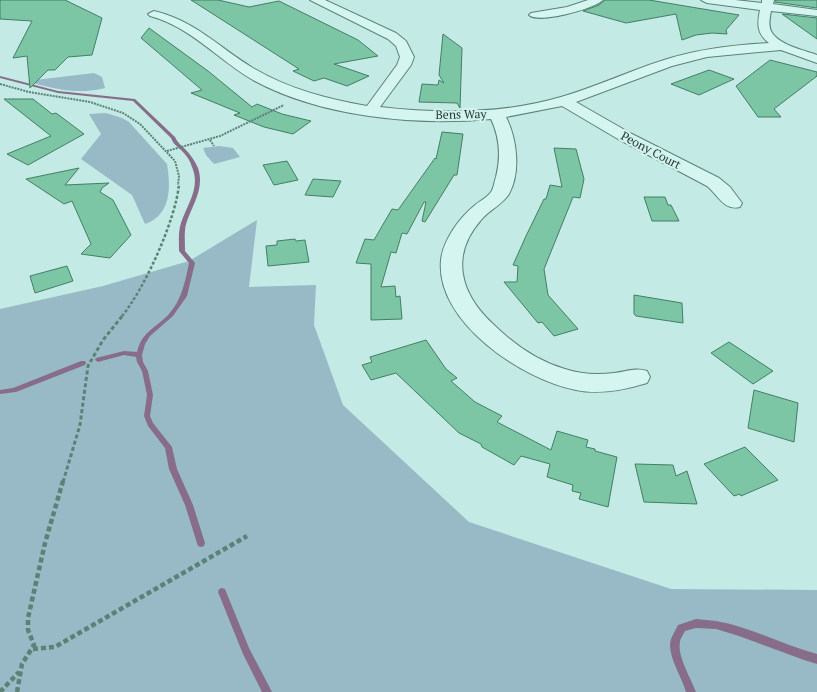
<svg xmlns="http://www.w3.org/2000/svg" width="817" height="692" font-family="'PT Serif',serif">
<rect width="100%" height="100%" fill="#c3eae4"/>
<!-- green -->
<path fill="#98bac7" d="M 94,73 L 102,77 L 105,88 C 78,95 52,89 27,81 Z
M 106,113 L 122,118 L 129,122 L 167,164 C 171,188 171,215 145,224 L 132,195 L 81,159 L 101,134 L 89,114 Z
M 219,146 L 233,148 L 240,157 L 214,164 L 206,155 L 203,148 Z
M 257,220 L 249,287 L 316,285 L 314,325 L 343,405 L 469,522 L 671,589 L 817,590 L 817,692 L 0,692 L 0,309 L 103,286 L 189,261 Z"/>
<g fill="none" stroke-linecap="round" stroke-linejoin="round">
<!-- stream -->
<path fill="#876d8a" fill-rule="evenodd" d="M 0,76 L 58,91 L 135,99 L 175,137 C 177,142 181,145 185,149 C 190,154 195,161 198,168 C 205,189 192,205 186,224 C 184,232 185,242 185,251 L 195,263 L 187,296 L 173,316 L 150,336 L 145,344 L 142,355 L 143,362 L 148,371 L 153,395 L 150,416 L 153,423 L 172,447 L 177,469 L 193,505 L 205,543 L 204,546 L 201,547 L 198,546 L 197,543 L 185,505 L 169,469 L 165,448 L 148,426 L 144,416 L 147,395 L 142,371 L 137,362 L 136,357 L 124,355 L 98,362 L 95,360 L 96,358 L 124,351 L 137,352 C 142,331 155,329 169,314 C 182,299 185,282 189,263 L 179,251 C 179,242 178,232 181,223 C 187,204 201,188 192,167 C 190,160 186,155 181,150 C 177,146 173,144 171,138 L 133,101 L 58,93 L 0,78 Z
M 81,361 L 85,361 L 86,363 L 85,365 L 16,392 L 0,394 L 0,390 L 13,388 Z
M 222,588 L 225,589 L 249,648 L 272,692 L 262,692 L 243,654 L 218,592 L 219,589 Z
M 696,619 C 703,620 709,620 716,621 C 751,627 783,645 817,654 L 817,664 L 804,660 L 739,636 L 716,629 L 696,628 L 685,631 C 683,635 680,639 680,642 C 677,656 691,678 696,692 L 686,692 C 682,677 666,654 671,639 C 673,634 676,629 678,625 Z"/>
</g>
<!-- building -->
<path fill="#7cc5a5" stroke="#437f64" d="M 0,0 L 65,0 L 102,18 L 92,55 L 68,57 L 55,70 L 48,70 L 30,88 L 27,56 L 13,58 L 32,21 L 0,19 Z
M 191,0 L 218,0 L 249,7 L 279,1 L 358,40 L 378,56 L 334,64 L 369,76 L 347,86 L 324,78 L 314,81 L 293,71 L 299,69 Z
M 605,0 L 649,0 L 739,15 L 726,30 L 727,34 L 712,33 L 696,35 L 682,40 L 676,14 L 626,23 L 583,11 L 599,5 Z
M 776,0 L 817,0 L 817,8 L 775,2 Z
M 782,14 L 817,18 L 817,39 Z
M 149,28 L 208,71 L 252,107 L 257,104 L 282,114 L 311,121 L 293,134 L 264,127 L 234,115 L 240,113 L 191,93 L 202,90 L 141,38 Z
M 443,34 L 462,48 L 460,108 L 457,103 L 419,102 L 422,84 L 438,85 L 439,80 L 444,83 L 439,75 Z
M 770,60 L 817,72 L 817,76 L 774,109 L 781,117 L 758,117 L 736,86 Z
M 709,70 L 734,79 L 699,95 L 671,84 Z
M 4,99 L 33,99 L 52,114 L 56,113 L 84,134 L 28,165 L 7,154 L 51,136 Z
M 442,132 L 463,134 L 457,175 L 454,175 L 425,222 L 422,221 L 426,202 L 424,202 L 407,234 L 402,233 L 396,253 L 391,252 L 381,287 L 395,286 L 396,297 L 400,296 L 402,319 L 371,320 L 371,264 L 356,263 L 365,239 L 374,240 L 392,209 L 398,210 L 435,158 L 436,159 Z
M 554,148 L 576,149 L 584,179 L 580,198 L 573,197 L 544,269 L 548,295 L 578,329 L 554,336 L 542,322 L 538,323 L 504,282 L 517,282 L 518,266 L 513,265 L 526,236 L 544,199 L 546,199 L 550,185 L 562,187 Z
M 287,161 L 298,180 L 274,185 L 263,165 Z
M 79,168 L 65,185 L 109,183 L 102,188 L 100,192 L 113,200 L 131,235 L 110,258 L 81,254 L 91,244 L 72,201 L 64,204 L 26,179 Z
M 313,179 L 341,181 L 333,197 L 305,195 Z
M 644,197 L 665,197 L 668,205 L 671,205 L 679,221 L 652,221 Z
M 295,239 L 296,241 L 305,240 L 309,262 L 268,266 L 266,246 L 277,245 L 277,241 Z
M 67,266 L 73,281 L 35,293 L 30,276 Z
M 634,295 L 682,303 L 683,323 L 636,316 L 634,314 Z
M 426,340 L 446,369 L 457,378 L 451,381 L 475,402 L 502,416 L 497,422 L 551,450 L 557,431 L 588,440 L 586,447 L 595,449 L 595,451 L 617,457 L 608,507 L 579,499 L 581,493 L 572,491 L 573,485 L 547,477 L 550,464 L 521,456 L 514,465 L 482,447 L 481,444 L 459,433 L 396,373 L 371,380 L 362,365 L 372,362 L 370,357 Z
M 729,342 L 773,371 L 753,384 L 711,353 Z
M 754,390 L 798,403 L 794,442 L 748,428 Z
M 745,447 L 778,480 L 741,496 L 740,494 L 734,496 L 704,464 Z
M 635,464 L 673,465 L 676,476 L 687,471 L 697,504 L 644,502 Z"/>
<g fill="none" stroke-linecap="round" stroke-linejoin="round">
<!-- minor casing -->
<g stroke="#5b8276" stroke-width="2">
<path id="minor" d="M 310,0 L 325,0 L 396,33 L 406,41 L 414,57 L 411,65 L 380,107 C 440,114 503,114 561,97 C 596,87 629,71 664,60 C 699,49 733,45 769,43 C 757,34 757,24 760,10 L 707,3 L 701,0 L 735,0 L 762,3 L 762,0 L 774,0 L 773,4 L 817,10 L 817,16 L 771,11 C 770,17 768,25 771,31 C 778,45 804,50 817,55 L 817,63 L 781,50 L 707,57 L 672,66 L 576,102 L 630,133 L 719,178 L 730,187 L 742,203 L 740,207 C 724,211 718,195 707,186 L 618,139 L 562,106 L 506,117 C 517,139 521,172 509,194 C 502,205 489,210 481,220 C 450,255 460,293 492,323 C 512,343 537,361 565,369 C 580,374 597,375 614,373 C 625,372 635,367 647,371 L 650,377 L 647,383 C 624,390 600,395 576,390 C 523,380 435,322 441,260 C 443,241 459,218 474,206 C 479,201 487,198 491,192 C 494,188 494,182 496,177 C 501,157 500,138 491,119 C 416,126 320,117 253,80 C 217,59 191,27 150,16 L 148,14 L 154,11 C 196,21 218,47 253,68 C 288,89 327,99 367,106 L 397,65 L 400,57 L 396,46 L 388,39 Z
M 588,0 L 603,0 C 594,9 538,24 529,15 L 531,13 L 567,7 Z"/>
</g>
<!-- path-far3 -->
<path stroke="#5b8276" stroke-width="2" stroke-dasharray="2 1" stroke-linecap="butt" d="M 0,84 L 29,92 L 90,102 L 123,113 L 140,124 L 175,161 L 179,176 L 178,185
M 210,140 L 214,146
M 167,151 L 220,136 L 284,105"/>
<!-- path-far2 -->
<path stroke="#5b8276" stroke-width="2.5" stroke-dasharray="3 2" stroke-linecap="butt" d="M 122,316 C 145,288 176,219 179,184"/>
<!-- path-far1 -->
<path stroke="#5b8276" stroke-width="3" stroke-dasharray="4 2.5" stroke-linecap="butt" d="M 63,482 L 80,425 L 88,366 L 103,340 L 123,315"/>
<!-- path -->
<path stroke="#5b8276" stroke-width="4.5" stroke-dasharray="5 3" stroke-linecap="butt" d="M 33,649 L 55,647 L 247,536
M 0,692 L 19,672
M 17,692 L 22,664 L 34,645 L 28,630 L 28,618 L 45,543 L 63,481"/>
<!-- minor -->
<use href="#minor" fill="#d5f5f1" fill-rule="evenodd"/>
</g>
<g text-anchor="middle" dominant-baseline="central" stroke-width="4.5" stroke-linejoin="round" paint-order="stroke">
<!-- far-street labels -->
<g font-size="12" fill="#1e332c" stroke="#d2f2ed">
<text transform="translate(461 114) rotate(-1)">Bens Way</text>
<text transform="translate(651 150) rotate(28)">Peony Court</text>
</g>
</g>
</svg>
